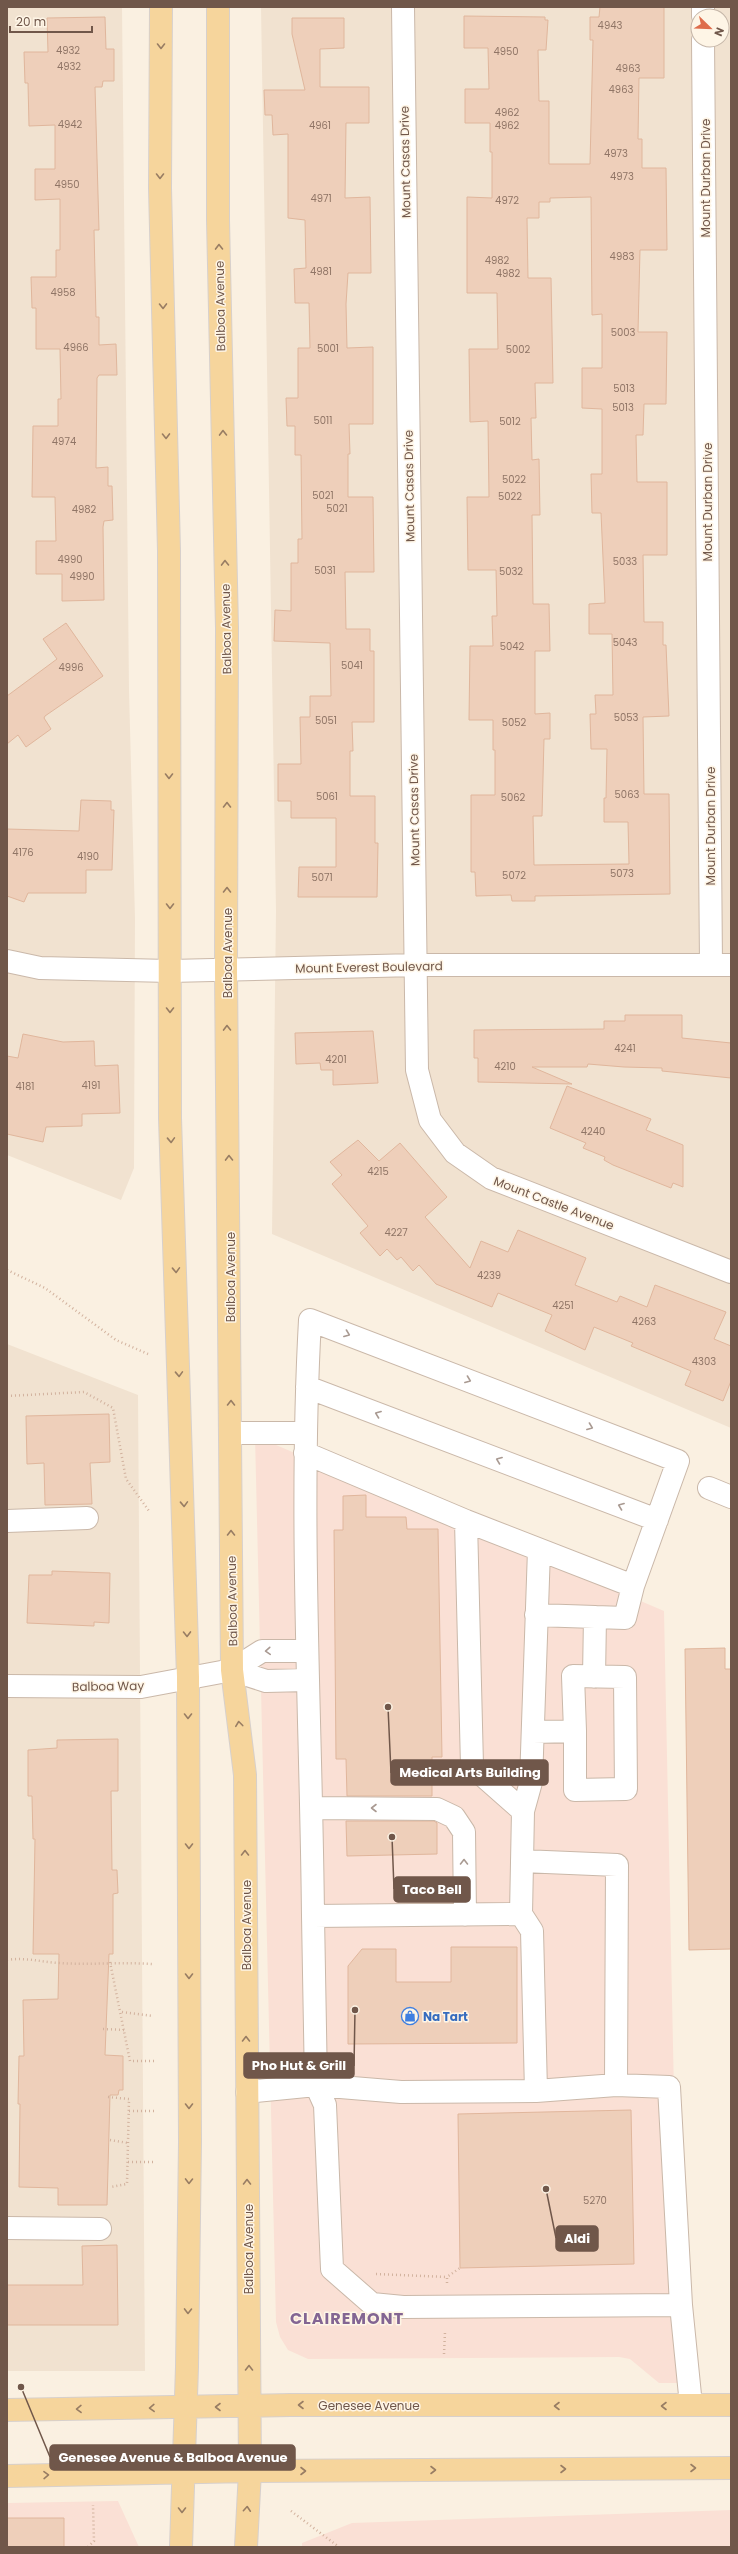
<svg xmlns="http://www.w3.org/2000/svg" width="738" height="2554" font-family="Poppins,sans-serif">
<rect width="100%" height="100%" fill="#faf0e1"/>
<!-- residential -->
<path fill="#f1e2d0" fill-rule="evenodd" d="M 7,7 L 122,7 L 129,690 L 135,918 L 134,1168 L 121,1200 L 7,1155 Z
M 261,7 L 731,7 L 731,1428 L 272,1234 L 276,911 ZM 698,16 L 722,16 L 722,40 L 698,40 Z
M 7,1344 L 138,1395 L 145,2371 L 7,2371 Z"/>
<!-- commercial -->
<path fill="#fae0d5" d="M 255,1436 L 664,1611 L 680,2383 L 659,2383 L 630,2359 L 619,2357 L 308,2359 L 288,2350 L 280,2337 L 276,2322 Z
M 118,2501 L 139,2547 L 7,2547 L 7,2503 Z
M 731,2510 L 731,2547 L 302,2547 L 302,2543 L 352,2523 Z"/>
<!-- building -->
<path fill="#eecfba" stroke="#e0b69c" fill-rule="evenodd" d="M 600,7 L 664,7 L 664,78 L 639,78 L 638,139 L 642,139 L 642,168 L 666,168 L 667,250 L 640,250 L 638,332 L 667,332 L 666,404 L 644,404 L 643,435 L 636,435 L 637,482 L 667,482 L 667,555 L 643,555 L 644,622 L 663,622 L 663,645 L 666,645 L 669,716 L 643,717 L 644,794 L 669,794 L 670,894 L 535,896 L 535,901 L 512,901 L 511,895 L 476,896 L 475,872 L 471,872 L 471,795 L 495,795 L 495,750 L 493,750 L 493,720 L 469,720 L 470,646 L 493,646 L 492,616 L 497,616 L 496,570 L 468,570 L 467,497 L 489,497 L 488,421 L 470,422 L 469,349 L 498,349 L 497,293 L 467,293 L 467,197 L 492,198 L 492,152 L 490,152 L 490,123 L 465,123 L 465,89 L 489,89 L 488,48 L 464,48 L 464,16 L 545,17 L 545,20 L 548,20 L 546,50 L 538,50 L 539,101 L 549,101 L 549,164 L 590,164 L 593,40 L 590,40 L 590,17 L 599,17 ZM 591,197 L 592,315 L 602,314 L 602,368 L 582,368 L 582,408 L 602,409 L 602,474 L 591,474 L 592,513 L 601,513 L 605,603 L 589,604 L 589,634 L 612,634 L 613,695 L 595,695 L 596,714 L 590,714 L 591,749 L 607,749 L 606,798 L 604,798 L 604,822 L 628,822 L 629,864 L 534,865 L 533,816 L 542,816 L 544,739 L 550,739 L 550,713 L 535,714 L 535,651 L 550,651 L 549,604 L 533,604 L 532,515 L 540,515 L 539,459 L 532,460 L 531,418 L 536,418 L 535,383 L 553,383 L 551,278 L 528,278 L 527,218 L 539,218 L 539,202 L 550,202 L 550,198 Z
M 105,17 L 106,49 L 114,49 L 114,81 L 103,81 L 102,87 L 95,87 L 99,230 L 94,230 L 96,317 L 99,317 L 99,345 L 116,344 L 117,375 L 99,375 L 97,378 L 96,468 L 108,467 L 108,486 L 112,486 L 113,520 L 104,521 L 103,527 L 104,600 L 62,601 L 62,574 L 36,574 L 36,541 L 56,541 L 55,497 L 32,497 L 33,426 L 58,426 L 58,399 L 61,399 L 60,349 L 36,349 L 36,308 L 32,308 L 31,277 L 56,277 L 56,250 L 60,250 L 60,199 L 35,200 L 35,169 L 55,169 L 55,125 L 29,126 L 28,83 L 25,83 L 24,52 L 48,52 L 47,18 Z
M 292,18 L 344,18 L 344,48 L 320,49 L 320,87 L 369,87 L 369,123 L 346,123 L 345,198 L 370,197 L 371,273 L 348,273 L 346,304 L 347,348 L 373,347 L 373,424 L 349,424 L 350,454 L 348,454 L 348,497 L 373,497 L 374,572 L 345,572 L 346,629 L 370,629 L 370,651 L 374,651 L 374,722 L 352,722 L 353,751 L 350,751 L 350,796 L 375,796 L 375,843 L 378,843 L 377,897 L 298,897 L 299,867 L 336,867 L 336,818 L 291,818 L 291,801 L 278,801 L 278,764 L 301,764 L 300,717 L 310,717 L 310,696 L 331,696 L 330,643 L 274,641 L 275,610 L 291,611 L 291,563 L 298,563 L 298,539 L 302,539 L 301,455 L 295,455 L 295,426 L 287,426 L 286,398 L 298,398 L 298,348 L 310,348 L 309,303 L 295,303 L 294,269 L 306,268 L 305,220 L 288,218 L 288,134 L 273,135 L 272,115 L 265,115 L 264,90 L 305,90 L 292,34 Z
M 66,623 L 103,676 L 45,716 L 44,718 L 51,729 L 26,747 L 18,735 L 7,744 L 7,696 L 57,659 L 43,639 Z
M 81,800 L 111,801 L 111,810 L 114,810 L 112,870 L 86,870 L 86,893 L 28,893 L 24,902 L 7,896 L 7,829 L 79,831 Z
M 625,1015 L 682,1015 L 682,1038 L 731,1043 L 731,1078 L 662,1071 L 662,1068 L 624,1067 L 588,1064 L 587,1067 L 532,1067 L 572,1084 L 478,1082 L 478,1058 L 474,1058 L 474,1030 L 604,1029 L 604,1021 L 625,1021 Z
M 373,1031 L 378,1083 L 333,1085 L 333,1070 L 321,1070 L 320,1063 L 296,1064 L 295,1033 Z
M 23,1034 L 63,1042 L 94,1041 L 95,1066 L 118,1065 L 120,1113 L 82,1114 L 82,1126 L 46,1127 L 43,1142 L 7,1134 L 7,1056 L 18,1058 Z
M 567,1086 L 651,1119 L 646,1130 L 683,1145 L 683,1187 L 673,1183 L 671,1188 L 613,1165 L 604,1160 L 605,1157 L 583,1148 L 586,1143 L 550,1128 Z
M 358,1140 L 379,1161 L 400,1143 L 447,1197 L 425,1217 L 470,1268 L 481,1241 L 508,1252 L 518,1230 L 586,1258 L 575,1285 L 617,1302 L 620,1296 L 647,1307 L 655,1285 L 726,1312 L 714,1339 L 731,1346 L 731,1381 L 723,1401 L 685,1385 L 691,1371 L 631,1346 L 633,1343 L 594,1327 L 585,1350 L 545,1331 L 552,1315 L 498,1293 L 492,1307 L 436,1284 L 419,1265 L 413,1271 L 401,1257 L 397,1260 L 387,1249 L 380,1256 L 360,1233 L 368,1226 L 332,1184 L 342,1175 L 330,1162 Z
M 109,1414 L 110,1462 L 90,1463 L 92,1504 L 45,1505 L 44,1463 L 27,1464 L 26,1416 Z
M 366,1495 L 366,1517 L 406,1517 L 407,1529 L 438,1529 L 442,1757 L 432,1757 L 432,1796 L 347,1796 L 346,1759 L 336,1759 L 334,1530 L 343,1530 L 343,1496 Z
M 52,1571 L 110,1573 L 109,1623 L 94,1622 L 94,1626 L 27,1623 L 29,1575 L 52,1575 Z
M 725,1648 L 725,1669 L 731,1669 L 731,1949 L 689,1950 L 685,1649 Z
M 118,1739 L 118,1791 L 111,1791 L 112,1870 L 117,1870 L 118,1893 L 113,1894 L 113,1954 L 109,1954 L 105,2055 L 123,2056 L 123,2090 L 119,2090 L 118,2095 L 110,2095 L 107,2205 L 58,2205 L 58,2188 L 19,2187 L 20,2104 L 18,2104 L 19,2056 L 24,2056 L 23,2000 L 58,1999 L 59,1954 L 33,1954 L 35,1839 L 33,1839 L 32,1796 L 28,1796 L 28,1750 L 57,1748 L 57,1740 Z
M 346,1821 L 434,1821 L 437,1823 L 437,1854 L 347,1856 Z
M 451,1947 L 517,1947 L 517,2043 L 348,2044 L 348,1966 L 362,1949 L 396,1949 L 396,1982 L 451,1982 Z
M 631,2110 L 634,2264 L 460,2268 L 458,2114 Z
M 117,2245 L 118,2325 L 7,2325 L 7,2285 L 83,2285 L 82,2246 Z
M 7,2518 L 64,2518 L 64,2547 L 7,2547 Z"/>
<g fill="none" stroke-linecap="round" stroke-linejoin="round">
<!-- minor casing -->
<g stroke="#cab8a9" stroke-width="24">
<path id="minor" d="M 403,7 L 417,1070 L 430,1120 L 455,1153 L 491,1178 L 731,1272
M 703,7 L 703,16
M 703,40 L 711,964
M 7,961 L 40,968 L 170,971 L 416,965 L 731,965
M 307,1387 L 657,1520
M 231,1433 L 306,1433
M 305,1453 L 466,1521 L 633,1586 L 678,1461 L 310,1320 C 299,1519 311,1717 313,1916
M 709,1488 L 731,1497
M 7,1521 L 87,1518
M 536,1615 L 595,1617
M 232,1670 L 266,1681 L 307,1680
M 594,1677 L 595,1617 L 625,1618 L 633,1586
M 7,1686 L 141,1687 L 232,1670 L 262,1651 L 307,1651
M 533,1732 L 575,1731 L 575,1790 L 626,1789 L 625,1677 L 573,1676 L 575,1731
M 312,1808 L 437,1809 L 454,1817 L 464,1832 L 465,1915
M 523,1811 L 531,1782 L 539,1550
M 522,1861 L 617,1865 L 616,2085 L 536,2091
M 521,1914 L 313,1916 L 316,2085 L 325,2105 L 332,2269 L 372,2304 L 403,2307 L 681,2305 L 691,2405
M 616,2085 L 669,2087 L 681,2305
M 247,2092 L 316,2085 L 401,2092 L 536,2091 L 532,1931 L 521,1914 L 523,1811 L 472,1766 L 466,1521
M 7,2228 L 100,2229"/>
</g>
<!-- major casing -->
<g stroke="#d7d0cc" stroke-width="24">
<path id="major" d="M 161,7 L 160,188 L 169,551 L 170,1118 L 188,1677 L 190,2142 L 187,2367 L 181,2547
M 218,7 L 218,220 L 227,628 L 226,971 L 232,1670 L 245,1775 L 250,2471 L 246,2547
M 7,2410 L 290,2405 L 731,2405
M 7,2476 L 250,2471 L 731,2468"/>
</g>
<!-- path -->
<path stroke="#d2b29e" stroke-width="2.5" stroke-dasharray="1 3" stroke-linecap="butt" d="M 7,1270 L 45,1288 L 116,1340 L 148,1354
M 7,1396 L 84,1392 L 113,1408 L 126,1479 L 149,1511
M 7,1960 C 25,1957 41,1962 59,1963 C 90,1965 121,1962 152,1964
M 110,1962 L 130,2061 L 154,2061
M 122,2012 L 153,2016
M 103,2029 L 125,2030
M 108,2097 L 129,2099 L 127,2184 L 111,2187
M 129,2111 L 154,2111
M 110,2140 L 128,2143
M 128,2162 L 154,2162
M 376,2274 L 447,2277
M 447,2283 L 447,2277 L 460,2268
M 444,2354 L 445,2332
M 291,2511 L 339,2547
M 88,2547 L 94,2541 L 93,2505"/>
<!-- minor -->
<use href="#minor" stroke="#fff" stroke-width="22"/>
<!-- major -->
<use href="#major" stroke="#f6d59c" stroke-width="22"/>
</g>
<!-- one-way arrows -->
<defs><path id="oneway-chevron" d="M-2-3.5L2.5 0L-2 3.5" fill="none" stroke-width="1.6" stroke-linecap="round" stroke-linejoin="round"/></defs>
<g stroke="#987d63">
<use href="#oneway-chevron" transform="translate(161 46) rotate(90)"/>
<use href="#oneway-chevron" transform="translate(160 176) rotate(90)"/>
<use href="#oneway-chevron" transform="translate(219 247) rotate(-91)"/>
<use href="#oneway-chevron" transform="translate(163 306) rotate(89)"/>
<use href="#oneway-chevron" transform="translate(223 433) rotate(-91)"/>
<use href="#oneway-chevron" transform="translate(166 436) rotate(89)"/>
<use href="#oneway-chevron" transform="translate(225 563) rotate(-91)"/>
<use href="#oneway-chevron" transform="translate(169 776) rotate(90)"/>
<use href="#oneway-chevron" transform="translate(227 805) rotate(-90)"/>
<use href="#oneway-chevron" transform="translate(227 890) rotate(-90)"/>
<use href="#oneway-chevron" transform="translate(170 906) rotate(90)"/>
<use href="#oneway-chevron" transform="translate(170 1010) rotate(90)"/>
<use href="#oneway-chevron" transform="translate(227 1028) rotate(-91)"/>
<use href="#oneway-chevron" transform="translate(171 1140) rotate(88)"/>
<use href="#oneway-chevron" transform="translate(229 1158) rotate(-91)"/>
<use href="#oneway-chevron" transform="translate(176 1270) rotate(88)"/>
<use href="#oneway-chevron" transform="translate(179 1374) rotate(88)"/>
<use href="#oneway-chevron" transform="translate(231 1403) rotate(-90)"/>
<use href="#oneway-chevron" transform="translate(184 1504) rotate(88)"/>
<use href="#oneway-chevron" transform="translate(231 1533) rotate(-90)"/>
<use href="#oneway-chevron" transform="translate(187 1634) rotate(89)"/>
<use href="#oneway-chevron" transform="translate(188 1716) rotate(90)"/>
<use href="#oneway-chevron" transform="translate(239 1724) rotate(-97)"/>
<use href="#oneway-chevron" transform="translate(189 1846) rotate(90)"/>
<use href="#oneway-chevron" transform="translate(245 1853) rotate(-90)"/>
<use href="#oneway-chevron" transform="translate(189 1976) rotate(90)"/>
<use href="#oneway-chevron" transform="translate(246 2039) rotate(-90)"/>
<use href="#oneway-chevron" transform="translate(189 2106) rotate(90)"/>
<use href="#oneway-chevron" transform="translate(189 2181) rotate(91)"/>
<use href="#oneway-chevron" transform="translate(247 2182) rotate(-90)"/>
<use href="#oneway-chevron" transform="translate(188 2311) rotate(91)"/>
<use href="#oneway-chevron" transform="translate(249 2368) rotate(-90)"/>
<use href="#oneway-chevron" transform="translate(301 2405) rotate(-180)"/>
<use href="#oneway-chevron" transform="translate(557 2406) rotate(-180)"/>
<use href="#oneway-chevron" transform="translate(664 2406) rotate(180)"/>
<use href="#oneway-chevron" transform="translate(218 2407) rotate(-180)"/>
<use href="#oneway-chevron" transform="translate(152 2408) rotate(178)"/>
<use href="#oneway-chevron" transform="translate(79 2409) rotate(179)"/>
<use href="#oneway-chevron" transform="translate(693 2468)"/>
<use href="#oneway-chevron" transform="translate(563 2469)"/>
<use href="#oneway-chevron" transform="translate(433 2470)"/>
<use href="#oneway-chevron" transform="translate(303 2471)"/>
<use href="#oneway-chevron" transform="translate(46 2475) rotate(-1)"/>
<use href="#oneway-chevron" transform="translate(247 2509) rotate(-86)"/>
<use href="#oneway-chevron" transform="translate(182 2510) rotate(90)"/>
</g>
<g stroke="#a99a92">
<use href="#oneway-chevron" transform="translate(347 1334) rotate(21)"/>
<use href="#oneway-chevron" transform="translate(468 1380) rotate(21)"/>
<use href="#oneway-chevron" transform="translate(378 1414) rotate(-159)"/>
<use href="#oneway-chevron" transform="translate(590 1427) rotate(21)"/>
<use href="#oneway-chevron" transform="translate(499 1460) rotate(-159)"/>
<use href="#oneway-chevron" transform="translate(621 1506) rotate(-159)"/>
<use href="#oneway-chevron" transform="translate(268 1651) rotate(176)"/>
<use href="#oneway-chevron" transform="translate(374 1808) rotate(180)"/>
<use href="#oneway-chevron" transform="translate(464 1862) rotate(-90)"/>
</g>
<!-- icons -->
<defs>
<g id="shop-ring" transform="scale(0.9)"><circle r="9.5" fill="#fef5e6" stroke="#3f7fe0" stroke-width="1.5"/><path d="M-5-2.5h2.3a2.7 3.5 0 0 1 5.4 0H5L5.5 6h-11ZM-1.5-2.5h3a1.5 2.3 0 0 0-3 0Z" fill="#3f7fe0"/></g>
</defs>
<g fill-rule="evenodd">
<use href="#shop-ring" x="410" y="2016"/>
</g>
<g text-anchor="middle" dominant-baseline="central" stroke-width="3" stroke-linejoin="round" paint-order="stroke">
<!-- number labels -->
<g font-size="10" fill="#907566">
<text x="610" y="25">4943</text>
<text x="68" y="50">4932</text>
<text x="506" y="51">4950</text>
<text x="69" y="66">4932</text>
<text x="628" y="68">4963</text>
<text x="621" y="89">4963</text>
<text x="507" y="112">4962</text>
<text x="70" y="124">4942</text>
<text x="320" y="125">4961</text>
<text x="507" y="125">4962</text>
<text x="616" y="153">4973</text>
<text x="622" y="176">4973</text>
<text x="67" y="184">4950</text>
<text x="321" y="198">4971</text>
<text x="507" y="200">4972</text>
<text x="622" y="256">4983</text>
<text x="497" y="260">4982</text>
<text x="321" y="271">4981</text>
<text x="508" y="273">4982</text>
<text x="63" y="292">4958</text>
<text x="623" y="332">5003</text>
<text x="76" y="347">4966</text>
<text x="328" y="348">5001</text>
<text x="518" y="349">5002</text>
<text x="624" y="388">5013</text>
<text x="623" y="407">5013</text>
<text x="323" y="420">5011</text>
<text x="510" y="421">5012</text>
<text x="64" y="441">4974</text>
<text x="514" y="479">5022</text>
<text x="323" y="495">5021</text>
<text x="510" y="496">5022</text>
<text x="337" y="508">5021</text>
<text x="84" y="509">4982</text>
<text x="70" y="559">4990</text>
<text x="625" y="561">5033</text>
<text x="325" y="570">5031</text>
<text x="511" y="571">5032</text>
<text x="82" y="576">4990</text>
<text x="625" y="642">5043</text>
<text x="512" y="646">5042</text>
<text x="352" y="665">5041</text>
<text x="71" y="667">4996</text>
<text x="626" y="717">5053</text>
<text x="326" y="720">5051</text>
<text x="514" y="722">5052</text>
<text x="627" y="794">5063</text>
<text x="327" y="796">5061</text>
<text x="513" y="797">5062</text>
<text x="23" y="852">4176</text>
<text x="88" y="856">4190</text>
<text x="622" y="873">5073</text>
<text x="514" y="875">5072</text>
<text x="322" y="877">5071</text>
<text x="625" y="1048">4241</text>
<text x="336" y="1059">4201</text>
<text x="505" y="1066">4210</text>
<text x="91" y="1085">4191</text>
<text x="25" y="1086">4181</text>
<text x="593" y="1131">4240</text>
<text x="378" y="1171">4215</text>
<text x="396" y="1232">4227</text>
<text x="489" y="1275">4239</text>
<text x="563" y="1305">4251</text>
<text x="644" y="1321">4263</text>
<text x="704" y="1361">4303</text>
<text x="595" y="2200">5270</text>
</g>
<!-- street labels -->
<g font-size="12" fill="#70574a" stroke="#fef5e6">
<text transform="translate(405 162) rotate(-91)">Mount Casas Drive</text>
<text transform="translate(705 178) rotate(-90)">Mount Durban Drive</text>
<text transform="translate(220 306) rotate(-91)">Balboa Avenue</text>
<text transform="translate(409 486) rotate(-91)">Mount Casas Drive</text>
<text transform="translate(707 502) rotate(-90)">Mount Durban Drive</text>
<text transform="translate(226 629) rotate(-91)">Balboa Avenue</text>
<text transform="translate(414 810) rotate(-91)">Mount Casas Drive</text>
<text transform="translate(710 826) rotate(-90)">Mount Durban Drive</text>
<text transform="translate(227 953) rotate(-90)">Balboa Avenue</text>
<text transform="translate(369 967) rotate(-1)">Mount Everest Boulevard</text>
<text transform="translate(554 1203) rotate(21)">Mount Castle Avenue</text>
<text transform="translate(230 1277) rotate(-90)">Balboa Avenue</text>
<text transform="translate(232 1601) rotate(-91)">Balboa Avenue</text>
<text transform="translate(108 1686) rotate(-1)">Balboa Way</text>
<text transform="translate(246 1925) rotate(-90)">Balboa Avenue</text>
<text transform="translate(248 2249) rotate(-90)">Balboa Avenue</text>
<text x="369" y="2405">Genesee Avenue</text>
</g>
<!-- shop labels -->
<g font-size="12" font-weight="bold" fill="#366cbe" stroke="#fef5e6" text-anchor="start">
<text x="423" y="2016">Na Tart</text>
</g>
<!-- district labels -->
<g font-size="16" font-weight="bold" letter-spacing="1" fill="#836593" stroke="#fef5e6">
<text x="347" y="2318">CLAIREMONT</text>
</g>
</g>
<!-- callouts -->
<path fill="none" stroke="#70574a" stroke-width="1.5" d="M388 1707L391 1773M392 1837L394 1889M355 2010L354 2066M546 2189L556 2238M21 2387L50 2457"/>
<g fill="#70574a" stroke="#fef5e6" stroke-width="1.5">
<circle cx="388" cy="1707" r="4"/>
<circle cx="392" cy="1837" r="4"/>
<circle cx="355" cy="2010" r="4"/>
<circle cx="546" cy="2189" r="4"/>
<circle cx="21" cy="2387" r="4"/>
</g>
<g fill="#70574a" stroke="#70574a" stroke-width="1.5">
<rect x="391" y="1760" width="157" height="25" rx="4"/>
<rect x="394" y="1877" width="76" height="25" rx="4"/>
<rect x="244" y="2053" width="110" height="25" rx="4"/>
<rect x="556" y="2226" width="42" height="25" rx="4"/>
<rect x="50" y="2445" width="245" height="25" rx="4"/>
</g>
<g font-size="13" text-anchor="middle" font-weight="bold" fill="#fff">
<text x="470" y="1777">Medical Arts Building</text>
<text x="432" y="1894">Taco Bell</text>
<text x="299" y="2070">Pho Hut &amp; Grill</text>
<text x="577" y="2243">Aldi</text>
<text x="173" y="2462">Genesee Avenue &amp; Balboa Avenue</text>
</g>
<!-- border -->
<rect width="738" height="2554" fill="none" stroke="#70574a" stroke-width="16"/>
<!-- north arrow -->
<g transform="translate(710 28) rotate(113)"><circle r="19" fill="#fef5e6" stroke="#c5b6a8"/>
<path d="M0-3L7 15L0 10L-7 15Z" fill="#de6d4c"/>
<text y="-6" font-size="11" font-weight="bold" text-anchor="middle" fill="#70574a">N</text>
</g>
<!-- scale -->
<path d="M10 26v6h82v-6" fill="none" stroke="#70574a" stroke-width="2"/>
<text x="16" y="26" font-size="12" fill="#70574a" stroke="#fef5e6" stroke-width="3" paint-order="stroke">20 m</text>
</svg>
